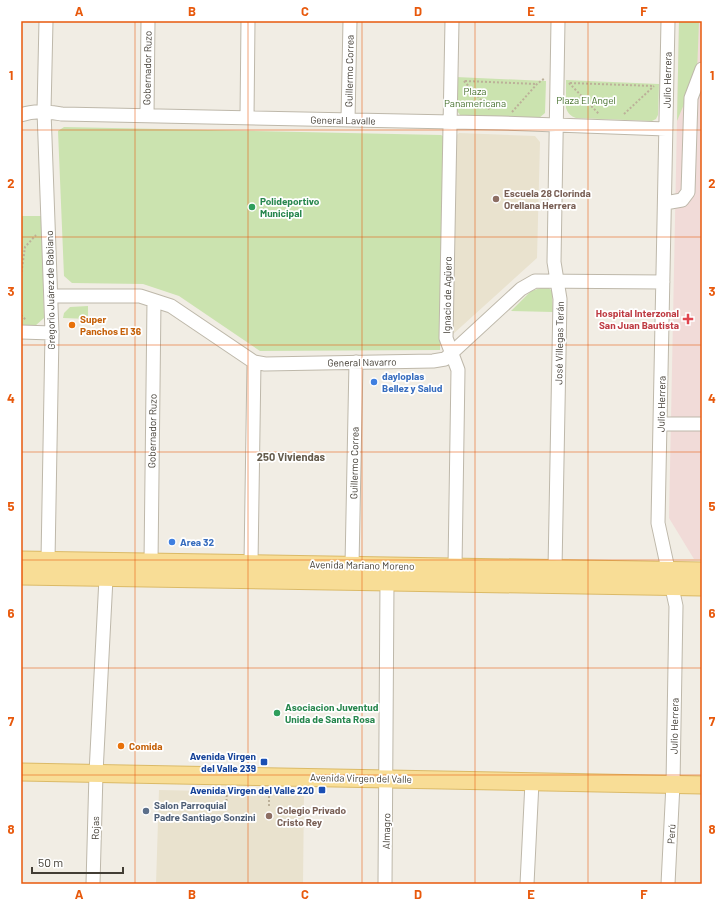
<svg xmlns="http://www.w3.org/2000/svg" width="723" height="905" font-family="Barlow,sans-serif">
<rect width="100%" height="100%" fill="#f1ede4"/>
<!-- education -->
<path fill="#e9e2ce" d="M 459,133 L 535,136 L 540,142 L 537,258 L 452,335 L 455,137 Z
M 159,790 L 304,793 L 303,884 L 156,884 Z"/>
<!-- medical -->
<path fill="#f1dbd8" d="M 679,21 L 702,21 L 702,559 L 694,559 L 669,518 Z"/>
<!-- green -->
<path fill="#cbe3af" d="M 679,21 L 699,21 L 697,73 L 677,121 Z
M 456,77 L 546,81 L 545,113 L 539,118 L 466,116 L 460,115 L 455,108 Z
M 566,80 L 659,84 L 658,115 L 656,119 L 652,121 L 576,118 C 571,116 568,114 566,108 Z
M 64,127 L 441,135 L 445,137 L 440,350 L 260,351 L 179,296 L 143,284 L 72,283 L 64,276 L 58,131 Z
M 21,216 L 42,216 L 44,318 L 35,326 L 21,326 Z
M 547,286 L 552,291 L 553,312 L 511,311 L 531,291 Z
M 88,306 L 88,319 L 63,318 L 64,313 L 70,307 Z"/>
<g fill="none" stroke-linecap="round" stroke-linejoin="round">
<!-- minor casing -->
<g stroke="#beb8aa" stroke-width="15">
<path id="minor" d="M 46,21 L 44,111 L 52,333 L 48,560
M 452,21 L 446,338 L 458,370 L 455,567
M 668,21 L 658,523 L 676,606 L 673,784 L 668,884
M 21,115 C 35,110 47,112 62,114 L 502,123 L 666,129
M 147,115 L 148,21
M 247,117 L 248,21
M 348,120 L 350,21
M 665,203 L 682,200 L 688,192 L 691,98 L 702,69
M 51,296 L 140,296 L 171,306 L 254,362 L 265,364 L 433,361 L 445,359 L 521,289 L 535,281 L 663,282
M 21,332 L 52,333
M 660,424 L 702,424
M 151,562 L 154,301
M 251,563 L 254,362
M 352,565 L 356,362
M 555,569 L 560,299 L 554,262 L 558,21
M 93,884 L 96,773 L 106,578
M 385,884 L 387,582
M 527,884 L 532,782"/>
</g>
<!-- major casing -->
<g stroke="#dbba67" stroke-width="19">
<path id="major" d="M 21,560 L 702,571
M 21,576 L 702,587
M 21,772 L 702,785"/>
</g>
<!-- path -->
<path stroke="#bcb099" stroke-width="2" stroke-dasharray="2 2" stroke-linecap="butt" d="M 464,81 L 490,110
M 465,81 L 537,84
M 569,83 L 599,114
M 570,83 L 654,86
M 512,112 L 537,84 L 545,78
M 624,114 L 654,86
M 21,276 L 25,247 L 36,235
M 21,315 L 26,320
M 269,806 L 269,791
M 226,809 L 227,790"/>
<!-- minor -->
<use href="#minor" stroke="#fff" stroke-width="13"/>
<!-- major -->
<use href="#major" stroke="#f8dd96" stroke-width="17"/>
</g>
<!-- grid -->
<path fill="none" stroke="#e8590c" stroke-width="1" stroke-opacity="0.55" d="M 135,21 L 135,884M 248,21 L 248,884M 362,21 L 362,884M 475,21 L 475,884M 588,21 L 588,884M 21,130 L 702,130M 21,237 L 702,237M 21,345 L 702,345M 21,452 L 702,452M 21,560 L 702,560M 21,668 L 702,668M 21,775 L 702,775"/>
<!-- markers -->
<g fill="#8d6e63" stroke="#fff" stroke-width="1.5">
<circle cx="496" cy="199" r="4"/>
<circle cx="269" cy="816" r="4"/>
</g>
<g fill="#2e9e5b" stroke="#fff" stroke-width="1.5">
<circle cx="252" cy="207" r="4"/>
<circle cx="277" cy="713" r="4"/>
</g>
<path fill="#e0444e" stroke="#fff" stroke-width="1.5" d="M686 313h4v4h4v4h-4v4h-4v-4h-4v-4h4z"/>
<g fill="#e8710a" stroke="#fff" stroke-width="1.5">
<circle cx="72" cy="325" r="4"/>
<circle cx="121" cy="746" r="4"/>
</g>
<g fill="#3f7fe0" stroke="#fff" stroke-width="1.5">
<circle cx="374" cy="382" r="4"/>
<circle cx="172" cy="542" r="4"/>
</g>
<g fill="#1a4fb4" stroke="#fff" stroke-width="1.5">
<rect x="260" y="758" width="8" height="8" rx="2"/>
<rect x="318" y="786" width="8" height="8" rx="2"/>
</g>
<circle fill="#5c6f8a" stroke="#fff" stroke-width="1.5" cx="146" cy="811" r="4"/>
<g text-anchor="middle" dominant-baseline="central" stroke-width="3.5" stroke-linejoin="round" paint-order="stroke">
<!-- street labels -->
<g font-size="10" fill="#423d34" stroke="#fff">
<text transform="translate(147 68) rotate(-89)">Gobernador Ruzo</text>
<text transform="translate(349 71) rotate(-89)">Guillermo Correa</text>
<text transform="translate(667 80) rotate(-89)">Julio Herrera</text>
<text transform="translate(343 120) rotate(1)">General Lavalle</text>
<text transform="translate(50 290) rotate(-91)">Gregorio Juárez de Babiano</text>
<text transform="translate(447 295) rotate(-89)">Ignacio de Agüero</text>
<text transform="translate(559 343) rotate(-89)">José Villegas Terán</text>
<text transform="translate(362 362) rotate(-1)">General Navarro</text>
<text transform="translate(661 404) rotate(-89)">Julio Herrera</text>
<text transform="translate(152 431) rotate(-89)">Gobernador Ruzo</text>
<text transform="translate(354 463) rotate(-89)">Guillermo Correa</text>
<text transform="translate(362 565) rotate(1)">Avenida Mariano Moreno</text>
<text transform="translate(674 726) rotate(-89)">Julio Herrera</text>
<text transform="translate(361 778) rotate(1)">Avenida Virgen del Valle</text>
<text transform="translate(95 828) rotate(-89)">Rojas</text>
<text transform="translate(386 831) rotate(-89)">Almagro</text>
<text transform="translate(671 834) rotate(-87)">Perú</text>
</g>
<!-- park labels -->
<g font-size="10" fill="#45702c" stroke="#fff">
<text x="475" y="91">Plaza<tspan x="475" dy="12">Panamericana</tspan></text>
<text x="586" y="100">Plaza El Angel</text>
</g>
<!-- education labels -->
<g font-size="10" font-weight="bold" fill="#785e54" stroke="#fff" text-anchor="start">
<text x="504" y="193">Escuela 28 Clorinda<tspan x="504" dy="12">Orellana Herrera</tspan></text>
<text x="277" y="810">Colegio Privado<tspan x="277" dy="12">Cristo Rey</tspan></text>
</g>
<!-- leisure labels -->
<g font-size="10" font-weight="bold" fill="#27864d" stroke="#fff" text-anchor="start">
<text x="260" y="201">Polideportivo<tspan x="260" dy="12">Municipal</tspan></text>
<text x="285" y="707">Asociacion Juventud<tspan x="285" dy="12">Unida de Santa Rosa</tspan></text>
</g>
<!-- health labels -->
<g font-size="10" font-weight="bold" fill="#be3a42" stroke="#fff" text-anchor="end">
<text x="679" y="313">Hospital Interzonal<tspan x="679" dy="12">San Juan Bautista</tspan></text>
</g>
<!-- food labels -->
<g font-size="10" font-weight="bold" fill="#c56008" stroke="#fff" text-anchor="start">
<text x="80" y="319">Super<tspan x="80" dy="12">Panchos El 36</tspan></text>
<text x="129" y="746">Comida</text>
</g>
<!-- shop labels -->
<g font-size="10" font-weight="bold" fill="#366cbe" stroke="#fff" text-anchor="start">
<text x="382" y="376">dayloplas<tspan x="382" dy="12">Bellez y Salud</tspan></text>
<text x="180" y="542">Area 32</text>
</g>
<!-- transit labels -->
<g font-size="10" font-weight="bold" fill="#164399" stroke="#fff" text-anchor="end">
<text x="256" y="756">Avenida Virgen<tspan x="256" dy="12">del Valle 239</tspan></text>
<text x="314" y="790">Avenida Virgen del Valle 220</text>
</g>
<!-- service labels -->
<g font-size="10" font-weight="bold" fill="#4e5e75" stroke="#fff" text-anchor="start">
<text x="154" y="805">Salon Parroquial<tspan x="154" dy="12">Padre Santiago Sonzini</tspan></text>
</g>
<!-- neighbourhood labels -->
<g font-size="11" font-weight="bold" fill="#645b4c" stroke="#fff">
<text x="291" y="456">250 Viviendas</text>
</g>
</g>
<!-- border -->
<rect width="723" height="905" fill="none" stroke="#ffffff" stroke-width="44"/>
<!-- scale -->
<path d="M32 867v6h91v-6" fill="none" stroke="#423d34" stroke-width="2"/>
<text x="38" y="867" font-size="12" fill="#423d34" stroke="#ffffff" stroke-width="3" paint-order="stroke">50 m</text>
<rect x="22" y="22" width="679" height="861" fill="none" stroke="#e8590c" stroke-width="1.5"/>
<g font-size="13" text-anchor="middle" font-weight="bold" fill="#e8590c">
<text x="79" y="16">A</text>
<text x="192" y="16">B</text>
<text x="305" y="16">C</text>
<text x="418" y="16">D</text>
<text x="531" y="16">E</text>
<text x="644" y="16">F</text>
<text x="11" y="80">1</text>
<text x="712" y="80">1</text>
<text x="11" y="188">2</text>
<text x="712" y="188">2</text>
<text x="11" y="296">3</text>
<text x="712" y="296">3</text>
<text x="11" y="403">4</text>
<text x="712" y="403">4</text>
<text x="11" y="511">5</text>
<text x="712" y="511">5</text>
<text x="11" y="618">6</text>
<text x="712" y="618">6</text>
<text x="11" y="726">7</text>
<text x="712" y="726">7</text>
<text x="11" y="834">8</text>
<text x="712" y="834">8</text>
<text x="79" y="899">A</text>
<text x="192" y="899">B</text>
<text x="305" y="899">C</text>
<text x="418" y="899">D</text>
<text x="531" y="899">E</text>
<text x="644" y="899">F</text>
</g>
</svg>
